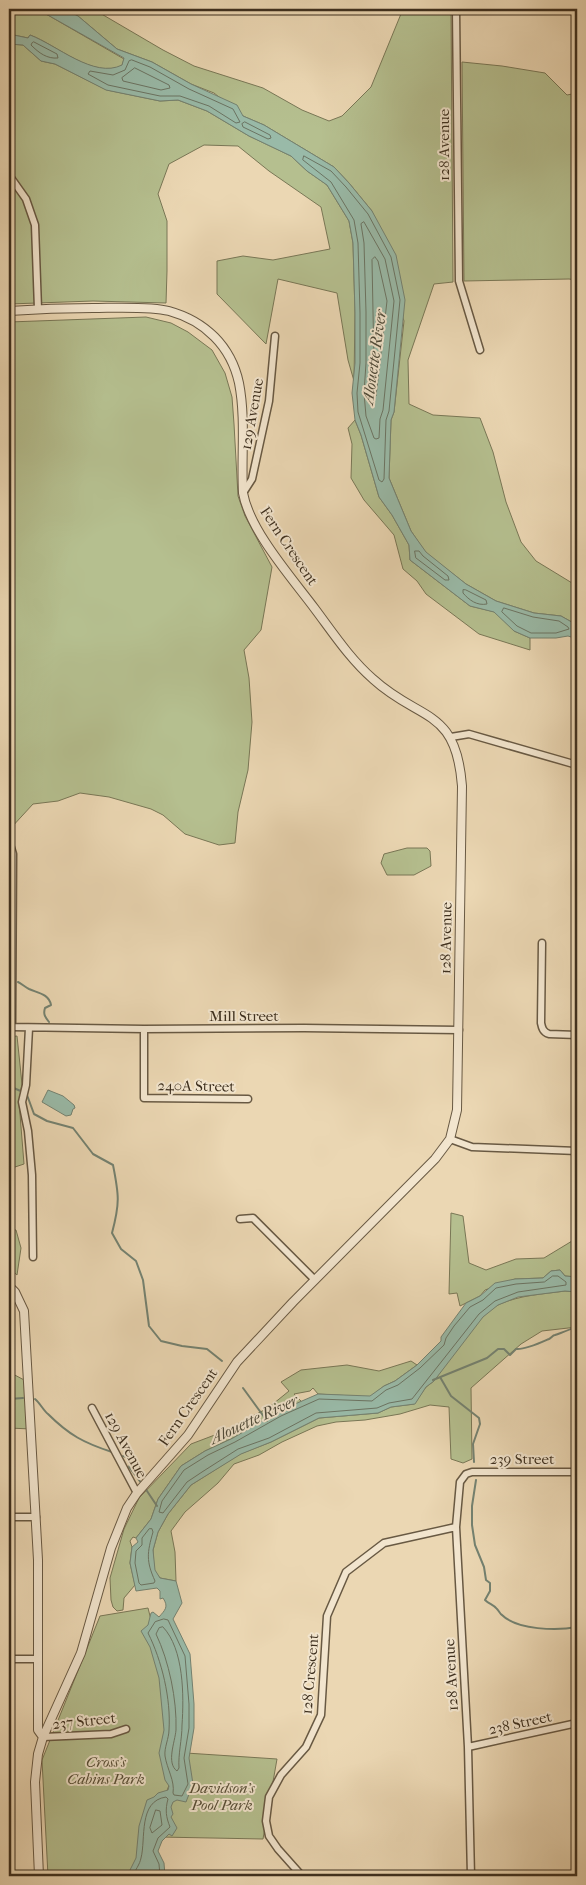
<svg xmlns="http://www.w3.org/2000/svg" width="586" height="1885" font-family="'IM FELL French Canon',serif">
<rect width="100%" height="100%" fill="#ebd7b3"/>
<filter id="stains"><feTurbulence type="fractalNoise" baseFrequency=".004" numOctaves="4"/><feColorMatrix values="0 0 0 0 .2 0 0 0 0 .09 0 0 0 0 .02 0 0 0 .5 -.17"/></filter>
<radialGradient id="worn" r=".72"><stop offset=".6" stop-color="#630" stop-opacity="0"/><stop offset="1" stop-color="#630" stop-opacity=".3"/></radialGradient>
<!-- green -->
<path fill="#b5bf8f" stroke="#797756" d="M 9,9 L 28,9 L 46,14 L 124,59 L 122,66 C 93,79 57,45 30,35 L 28,38 L 9,34 Z
M 64,9 L 93,9 L 163,50 L 194,66 L 263,88 L 302,110 L 329,121 L 342,116 L 371,87 L 403,9 L 451,9 L 453,282 L 434,284 L 408,360 L 409,404 L 433,415 L 480,418 L 493,452 L 506,502 L 521,542 L 536,561 L 577,586 L 577,625 L 561,616 L 534,613 L 496,601 L 466,584 L 426,553 L 411,531 L 389,478 L 391,420 L 394,412 L 404,321 L 372,211 L 349,183 L 334,167 L 264,125 L 243,116 L 214,93 L 191,84 L 152,62 L 117,49 L 78,16 Z
M 9,44 L 23,45 L 41,61 L 55,64 L 107,90 L 160,101 L 178,100 L 207,111 L 249,136 L 291,156 L 307,171 L 327,185 L 349,221 L 353,243 L 355,313 L 354,381 L 348,360 L 337,293 L 278,279 L 266,344 L 217,294 L 217,261 L 243,256 L 273,260 L 330,249 L 321,207 L 269,171 L 238,146 L 204,145 L 169,164 L 158,194 L 167,221 L 167,271 L 166,303 L 93,301 L 9,304 Z
M 462,62 L 502,66 L 545,73 L 567,95 L 577,93 L 577,280 L 569,279 L 464,281 Z
M 146,317 L 171,323 L 188,332 L 212,350 L 225,373 L 232,397 L 234,424 L 238,496 L 245,516 L 272,567 L 261,630 L 244,650 L 249,678 L 252,722 L 248,770 L 238,812 L 235,843 L 219,845 L 185,834 L 163,815 L 151,809 L 109,797 L 80,793 L 58,801 L 33,804 L 10,829 L 9,828 L 9,322 Z
M 355,420 L 361,435 L 379,497 L 392,515 L 409,545 L 410,560 L 470,606 L 495,612 L 514,631 L 530,638 L 530,650 L 479,634 L 426,594 L 417,581 L 403,569 L 394,535 L 364,500 L 351,478 L 352,444 L 348,428 Z
M 407,848 L 427,848 L 430,851 L 431,866 L 414,875 L 387,875 L 381,863 L 384,854 Z
M 17,1036 L 22,1084 L 19,1102 L 24,1164 L 9,1169 L 9,1037 Z
M 451,1213 L 463,1216 L 469,1263 L 486,1270 L 516,1259 L 544,1258 L 577,1238 L 577,1277 L 565,1276 L 560,1270 L 551,1271 L 543,1278 L 515,1279 L 485,1290 L 480,1296 L 460,1306 L 457,1293 L 449,1294 Z
M 9,1229 L 16,1230 L 21,1248 L 17,1275 L 9,1268 Z
M 565,1291 L 577,1292 L 577,1327 L 542,1331 L 521,1344 L 471,1388 L 472,1459 L 463,1463 L 451,1459 L 449,1407 L 430,1405 L 400,1414 L 365,1420 L 336,1422 L 317,1426 L 282,1442 L 259,1455 L 234,1464 L 218,1483 L 185,1512 L 171,1531 L 175,1552 L 176,1581 L 160,1578 L 154,1570 L 153,1550 L 158,1532 L 168,1514 L 191,1485 L 240,1454 L 271,1442 L 319,1418 L 378,1413 L 391,1407 L 414,1404 L 426,1387 L 434,1381 C 448,1361 479,1313 500,1304 C 521,1295 543,1294 565,1291 Z
M 411,1361 L 417,1365 L 395,1381 L 384,1386 L 370,1397 L 318,1394 L 313,1388 L 310,1391 L 294,1394 L 302,1402 L 279,1411 L 233,1438 L 205,1451 L 181,1466 L 158,1499 L 151,1519 L 136,1538 L 133,1537 L 130,1541 L 132,1547 L 130,1563 L 135,1585 L 124,1598 L 123,1610 L 117,1611 L 113,1607 L 111,1600 L 110,1578 L 124,1529 L 139,1498 L 191,1444 L 220,1433 L 268,1408 L 289,1391 L 281,1382 L 301,1370 L 347,1365 L 379,1371 Z
M 9,1372 L 28,1382 L 31,1429 L 9,1428 Z
M 148,1608 L 172,1703 L 173,1775 L 134,1876 L 48,1876 L 42,1760 L 100,1616 Z
M 186,1753 L 277,1759 L 263,1839 L 159,1837 Z"/>
<!-- water -->
<path fill="#99baa8" stroke="#748271" d="M 28,9 L 64,9 L 78,16 L 117,49 L 152,62 L 191,84 L 237,105 L 243,116 L 264,125 L 334,167 L 349,183 L 372,211 L 396,255 L 405,300 L 394,412 L 391,420 L 389,478 L 411,531 L 426,552 L 466,584 L 496,601 L 534,613 L 561,616 L 577,625 L 577,639 L 568,636 L 556,638 L 530,638 L 514,631 L 494,612 L 470,606 L 410,560 L 409,545 L 392,515 L 379,497 L 361,435 L 355,420 L 352,393 L 355,363 L 355,313 L 353,243 L 349,221 L 327,185 L 307,171 L 291,156 L 249,136 L 207,111 L 178,100 L 160,101 L 106,90 L 55,64 L 41,61 L 23,45 L 9,44 L 9,34 L 28,38 L 30,35 C 57,45 94,79 122,65 L 124,58 L 46,14 Z
M 48,1090 L 63,1096 L 74,1105 L 75,1108 L 73,1109 L 71,1115 L 66,1116 L 42,1102 Z
M 560,1270 L 565,1276 L 577,1277 L 577,1292 L 565,1291 L 518,1297 L 498,1305 L 483,1317 L 434,1381 L 426,1387 L 415,1404 L 391,1407 L 378,1413 L 319,1418 L 271,1442 L 241,1454 L 191,1485 L 168,1514 L 158,1532 L 153,1550 L 155,1570 L 160,1578 L 176,1581 L 182,1603 L 173,1619 L 190,1654 L 194,1704 L 194,1728 L 189,1758 L 193,1784 L 186,1802 L 177,1800 L 173,1802 L 171,1807 L 173,1814 L 171,1817 L 177,1828 L 172,1836 L 169,1834 L 162,1841 L 158,1851 L 164,1863 L 165,1876 L 127,1876 L 136,1858 L 139,1826 L 147,1800 L 154,1797 L 158,1793 L 168,1790 L 169,1786 L 165,1780 L 159,1753 L 164,1730 L 159,1678 L 150,1647 L 141,1631 L 148,1625 L 151,1613 L 153,1612 L 159,1617 C 165,1610 169,1607 163,1598 L 160,1599 L 160,1591 L 157,1588 L 136,1591 L 130,1563 L 132,1547 L 138,1542 L 136,1538 L 151,1519 L 158,1499 L 181,1466 L 205,1451 L 233,1438 L 279,1411 L 318,1394 L 370,1396 L 384,1386 L 395,1381 L 417,1365 L 441,1341 L 441,1337 L 466,1303 L 480,1296 L 495,1283 L 515,1279 L 543,1278 L 551,1271 Z"/>
<g fill="none" stroke-linecap="round" stroke-linejoin="round">
<!-- shore -->
<path stroke="#6b7463" stroke-width="1" d="M 34,42 L 57,54 L 58,58 C 47,59 39,53 31,45 L 32,43 Z
M 132,60 L 150,67 L 189,89 L 233,109 L 240,122 L 236,123 L 209,106 L 180,96 L 160,96 L 108,85 L 88,74 L 90,71 L 113,75 L 125,70 L 129,61 Z
M 135,68 L 169,85 L 170,88 L 161,90 L 123,81 L 122,78 Z
M 245,122 L 270,135 L 271,138 L 268,139 L 243,127 L 242,124 Z
M 304,156 L 331,171 L 346,187 L 368,214 L 391,257 L 400,300 L 389,411 L 386,420 L 384,479 L 382,482 L 379,480 L 358,412 L 357,393 L 360,363 L 360,313 L 358,243 L 354,220 L 331,182 L 303,160 Z
M 364,222 L 385,259 L 394,301 L 383,410 L 380,419 L 379,438 L 376,439 L 374,438 L 366,416 L 364,393 L 366,363 L 366,312 L 364,243 L 361,224 Z
M 375,257 L 378,261 L 387,301 L 376,396 L 374,398 L 371,393 L 374,363 L 372,260 Z
M 415,551 L 419,551 L 423,556 L 448,576 L 449,580 L 445,580 L 416,558 Z
M 466,590 L 486,600 L 487,604 C 477,606 469,600 463,593 L 463,590 Z
M 504,608 L 533,617 L 559,621 L 568,627 L 569,629 L 556,633 L 531,633 L 517,626 L 502,612 Z
M 553,1276 L 558,1276 L 566,1282 L 566,1285 L 518,1292 L 495,1301 L 479,1314 L 412,1399 L 389,1403 L 377,1408 L 316,1413 L 269,1438 L 238,1449 L 202,1472 L 187,1482 L 163,1513 L 159,1512 L 162,1501 L 184,1470 L 208,1455 L 235,1442 L 281,1416 L 319,1399 L 372,1401 L 386,1390 L 398,1385 L 420,1368 L 444,1345 L 446,1338 L 454,1326 L 470,1307 L 483,1300 L 496,1288 L 516,1284 L 544,1282 Z
M 152,1529 L 153,1532 C 147,1553 146,1561 155,1581 L 154,1583 L 141,1585 L 139,1583 L 135,1563 L 136,1551 L 142,1545 L 142,1538 L 149,1529 Z
M 164,1619 L 168,1620 L 185,1656 L 189,1704 L 189,1728 L 184,1758 L 188,1784 L 182,1796 L 174,1795 L 173,1793 C 175,1781 167,1769 165,1756 C 164,1748 169,1738 169,1730 C 171,1699 162,1661 148,1633 L 155,1622 Z
M 163,1627 C 184,1649 184,1696 182,1725 C 182,1740 178,1754 179,1768 L 177,1771 C 166,1763 175,1742 176,1730 C 177,1700 169,1661 156,1634 L 159,1628 Z
M 156,1810 L 160,1811 L 162,1825 L 152,1833 L 150,1828 Z
M 132,1876 C 135,1871 140,1864 141,1858 C 146,1839 138,1801 166,1797 L 168,1799 C 165,1810 166,1817 170,1827 L 158,1838 L 153,1851 L 159,1864 L 160,1876"/>
<!-- stream -->
<path stroke="#748271" stroke-width="2" d="M 18,982 C 22,984 25,987 29,989 C 38,993 49,994 51,1005 L 45,1008 C 43,1014 45,1017 49,1022
M 9,1086 L 23,1092
M 27,1095 L 34,1114 L 47,1121 L 73,1128 L 93,1154 L 113,1165 C 119,1195 120,1203 112,1233 L 121,1249 L 136,1261 L 143,1280 L 149,1326 L 161,1341 L 182,1346 L 207,1349 L 222,1361
M 440,1377 L 451,1396 L 479,1418 L 480,1424 L 473,1444 L 474,1462
M 433,1380 L 487,1358 L 498,1349 L 504,1349 L 510,1355 L 516,1349 C 525,1350 540,1343 549,1339 C 551,1338 553,1335 555,1335 C 563,1332 570,1330 577,1326
M 243,1388 L 267,1421
M 9,1399 L 23,1398
M 35,1399 C 40,1403 43,1410 48,1414 C 69,1435 84,1443 112,1452
M 123,1456 L 130,1458 L 131,1463 L 129,1467 L 142,1484
M 476,1480 L 472,1506 L 472,1525 L 475,1545 L 484,1567 L 486,1580 L 490,1583 L 490,1591 L 485,1600 C 489,1604 494,1605 497,1609 C 499,1611 500,1614 502,1615 C 517,1630 557,1631 577,1627
M 145,1488 L 157,1506"/>
<!-- minor casing -->
<g stroke="#685943" stroke-width="9">
<path id="minor" d="M 456,9 L 459,281 L 480,350
M 9,175 L 26,199 L 35,225 L 38,309
M 243,493 L 252,479 L 269,401 L 275,336
M 451,737 L 469,734 L 577,765
M 9,841 L 13,854 L 12,1027 L 144,1029 L 304,1028 L 459,1030
M 542,943 L 541,1023 C 542,1028 543,1032 549,1034 L 577,1035 L 576,1151
M 29,1028 L 26,1085 L 22,1102 L 28,1131 L 32,1175 L 33,1257
M 144,1029 L 144,1098 L 248,1099
M 450,1139 L 472,1147 L 577,1151
M 240,1219 L 253,1218 L 315,1280
M 92,1408 L 137,1493
M 9,1517 L 36,1517
M 9,1659 L 37,1659
M 43,1737 L 111,1734 L 126,1729
M 468,1747 L 577,1723
M 302,1876 L 278,1849 L 269,1836 L 266,1821 L 269,1797 L 281,1775 L 306,1747 L 321,1715 L 327,1616 L 346,1572 L 384,1543 L 456,1527
M 471,1876 L 468,1747 L 456,1527 L 460,1482 L 466,1474 L 472,1472 L 577,1472"/>
</g>
<!-- tertiary casing -->
<g stroke="#685943" stroke-width="10">
<path id="tertiary" d="M 9,311 C 37,309 65,308 93,308 C 113,308 150,306 169,311 C 205,321 231,346 239,383 C 246,419 241,457 243,493 C 250,531 292,578 315,609 C 333,633 350,659 373,679 C 420,722 456,707 462,786 L 457,1110 L 450,1139 L 435,1159 L 293,1302 L 237,1362 L 188,1435 L 137,1493 L 127,1508 L 111,1548 L 81,1653 L 43,1737 L 38,1754 L 35,1782 L 39,1876
M 9,1286 L 15,1292 L 24,1311 L 38,1560 L 38,1730 L 43,1737"/>
</g>
<!-- minor -->
<use href="#minor" stroke="#f2e5ce" stroke-width="6"/>
<!-- tertiary -->
<use href="#tertiary" stroke="#f2e5ce" stroke-width="8"/>
</g>
<g text-anchor="middle" dominant-baseline="central" stroke-width="4" stroke-linejoin="round" paint-order="stroke">
<!-- street labels -->
<g font-size="15" fill="#3d2f1e" stroke="#f2e5ce">
<text transform="translate(444 145) rotate(-90)">128 Avenue</text>
<text transform="translate(252 414) rotate(-80)">129 Avenue</text>
<text transform="translate(289 546) rotate(56)">Fern Crescent</text>
<text transform="translate(446 938) rotate(-89)">128 Avenue</text>
<text x="244" y="1016">Mill Street</text>
<text transform="translate(196 1086) rotate(1)">240A Street</text>
<text transform="translate(188 1407) rotate(-55)">Fern Crescent</text>
<text transform="translate(126 1445) rotate(62)">129 Avenue</text>
<text x="522" y="1459">239 Street</text>
<text transform="translate(310 1674) rotate(-85)">128 Crescent</text>
<text transform="translate(451 1675) rotate(-93)">128 Avenue</text>
<text transform="translate(84 1721) rotate(-6)">237 Street</text>
<text transform="translate(520 1723) rotate(-12)">238 Street</text>
</g>
<!-- park labels -->
<g font-size="15" font-style="italic" fill="#554c35" stroke="#f2e5ce">
<text x="106" y="1762">Cross's<tspan x="106" dy="17">Cabins Park</tspan></text>
<text x="222" y="1788">Davidson's<tspan x="222" dy="17">Pool Park</tspan></text>
</g>
<!-- water labels -->
<g font-size="16" font-style="italic" fill="#4f4b3a" stroke="#f2e5ce">
<text transform="translate(374 357) rotate(-82)">Alouette River</text>
<text transform="translate(254 1419) rotate(-25)">Alouette River</text>
</g>
</g>
<!-- margin -->
<rect width="586" height="1885" fill="none" stroke="#ebd7b3" stroke-width="30"/>
<rect x="10" y="10" width="566" height="1865" fill="none" stroke="#3d2f1e" stroke-width="2.5"/>
<rect x="15" y="15" width="556" height="1855" fill="none" stroke="#3d2f1e"/>
<rect width="100%" height="100%" filter="url(#stains)"/>
<rect width="100%" height="100%" fill="url(#worn)"/>
</svg>
